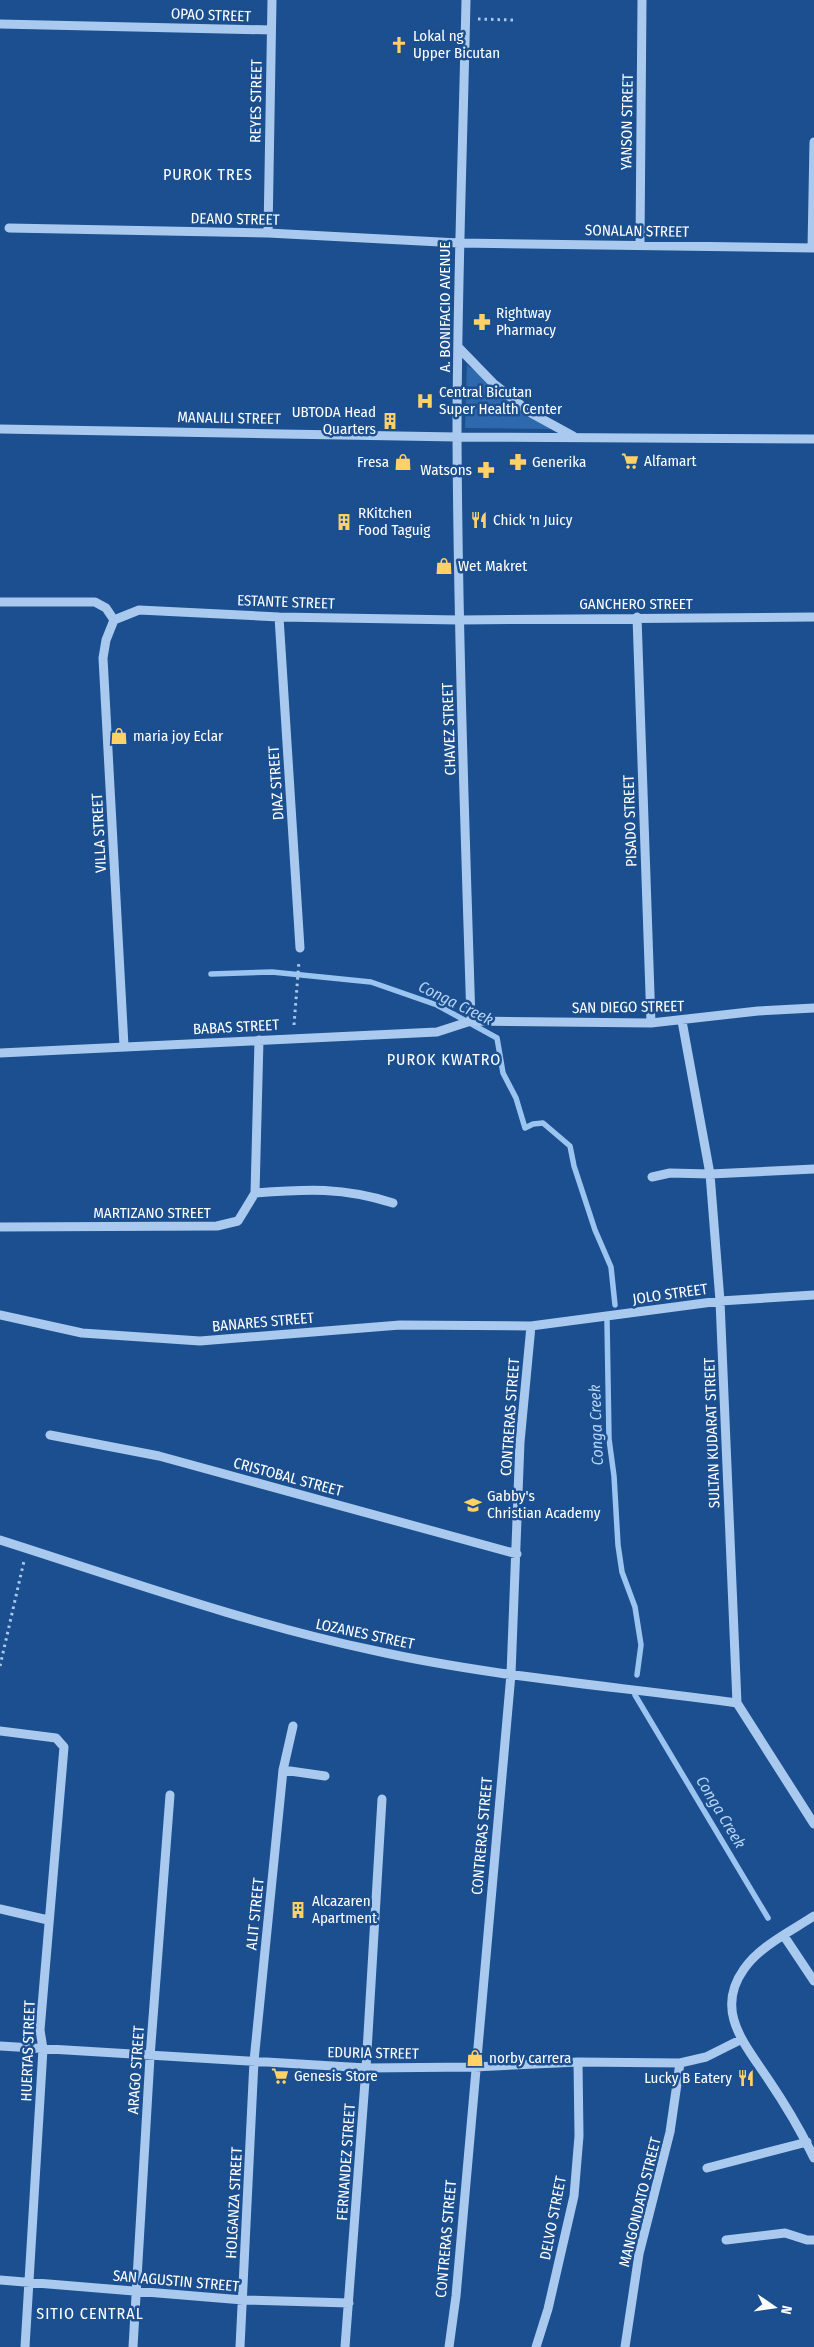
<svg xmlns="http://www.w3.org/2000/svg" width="814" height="2347" font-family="'Fira Sans Condensed',sans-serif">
<rect width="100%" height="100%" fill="#1b4f8f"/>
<!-- green -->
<path fill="#2e69ad" d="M 467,365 L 552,429 L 465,428 Z"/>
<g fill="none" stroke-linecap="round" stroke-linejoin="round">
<!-- stream -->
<path stroke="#9cc4f0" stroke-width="5.5" d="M 211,974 L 272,972 L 371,982 L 437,1005 L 497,1038 L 503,1073 L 516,1098 L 525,1128 L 533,1124 L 543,1123 L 570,1146 L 574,1166 L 595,1230 L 611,1267 L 615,1305
M 607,1321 L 609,1439 L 614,1476 L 618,1545 L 622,1572 L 635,1607 L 641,1645 L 637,1675
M 635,1695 L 768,1918"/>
<!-- path -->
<path stroke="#a9c9ee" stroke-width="3" stroke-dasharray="2.5 4" stroke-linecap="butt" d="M 478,19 L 513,20
M 294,1025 L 299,961
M 0,1666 L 24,1561"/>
<!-- minor -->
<path stroke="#a9c9ee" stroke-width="9" d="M 466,0 C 463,145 457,291 457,436 C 458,631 465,826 471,1021
M 0,24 L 271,30
M 9,228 L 268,233 L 459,243 L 814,248
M 268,233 L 272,0
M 640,244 L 642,0
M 812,248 L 814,142
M 459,348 L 493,383 L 531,413 L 573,436
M 0,429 L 457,437 L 814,439
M 0,602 L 95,602 L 106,608 L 114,620
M 279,617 L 300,948
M 637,617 L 651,1023
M 114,620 L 139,610 L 279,617 L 459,620 L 814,617
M 114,620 L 106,640 L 103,658 L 124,1046
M 682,1021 L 710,1174 L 720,1301 L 737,1703 L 814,1824
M 0,1053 L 437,1032 L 471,1021 L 651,1023 L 758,1011 L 814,1008
M 652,1177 L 670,1173 L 710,1174 L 814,1169
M 255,1193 C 307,1189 343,1187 393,1203
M 0,1227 L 217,1226 L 238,1221 L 255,1193 L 259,1040
M 0,1315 L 82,1333 L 200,1341 L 400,1325 L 531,1326 L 720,1301 L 814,1295
M 50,1435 L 159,1456 L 517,1554
M 0,1540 C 123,1579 245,1623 372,1650 C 492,1677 615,1686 737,1703
M 0,1731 L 56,1738 L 64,1747 L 40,2030 L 43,2049 L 25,2347
M 283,1770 L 325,1776
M 0,1909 L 48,1920
M 814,1916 C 791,1931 760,1946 744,1969 C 714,2011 745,2044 768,2079 C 785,2104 801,2131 814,2158
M 784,1936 L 814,1981
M 0,2046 L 366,2068 L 474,2067 L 578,2062 L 680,2063 L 706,2057 L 740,2040
M 707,2168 L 807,2142
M 726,2240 L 785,2233 L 807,2240 L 814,2240
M 0,2280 L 243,2300 L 349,2303
M 133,2347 L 150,2057 L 170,1795
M 240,2347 L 254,2061 L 283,1770 L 293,1726
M 345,2347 L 366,2068 L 382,1799
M 449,2347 L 456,2296 L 511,1674 L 520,1442 L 531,1326
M 536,2347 L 548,2309 L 574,2196 L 579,2136 L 578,2062
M 625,2347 L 639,2254 L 670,2132 L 680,2063"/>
</g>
<!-- icons -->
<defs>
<g id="church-bare" transform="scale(1.35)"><path d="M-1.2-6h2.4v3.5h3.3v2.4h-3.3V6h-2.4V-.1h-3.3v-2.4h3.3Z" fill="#ffd166" stroke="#1b4f8f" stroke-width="2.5" paint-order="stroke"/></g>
<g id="pharmacy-bare" transform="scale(1.35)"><path d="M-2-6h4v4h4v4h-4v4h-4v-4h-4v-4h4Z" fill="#ffd166" stroke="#1b4f8f" stroke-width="2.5" paint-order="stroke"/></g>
<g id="hospital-bare" transform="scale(1.35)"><path d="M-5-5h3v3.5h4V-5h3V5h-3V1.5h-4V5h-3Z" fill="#ffd166" stroke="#1b4f8f" stroke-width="2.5" paint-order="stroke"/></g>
<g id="building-bare" transform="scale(1.35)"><path d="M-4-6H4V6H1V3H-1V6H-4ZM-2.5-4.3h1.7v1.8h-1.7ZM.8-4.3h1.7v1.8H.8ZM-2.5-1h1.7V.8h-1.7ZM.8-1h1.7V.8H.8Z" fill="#ffd166" stroke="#1b4f8f" stroke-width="2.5" paint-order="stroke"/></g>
<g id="supermarket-bare" transform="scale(1.35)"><path d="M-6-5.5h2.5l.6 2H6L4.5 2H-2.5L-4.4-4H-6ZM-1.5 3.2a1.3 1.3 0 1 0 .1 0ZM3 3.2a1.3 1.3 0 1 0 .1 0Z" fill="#ffd166" stroke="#1b4f8f" stroke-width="2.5" paint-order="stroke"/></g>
<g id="shop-bare" transform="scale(1.35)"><path d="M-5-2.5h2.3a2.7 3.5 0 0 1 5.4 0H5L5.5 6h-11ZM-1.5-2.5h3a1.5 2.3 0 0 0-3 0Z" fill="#ffd166" stroke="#1b4f8f" stroke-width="2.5" paint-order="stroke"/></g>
<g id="restaurant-bare" transform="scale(1.35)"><path d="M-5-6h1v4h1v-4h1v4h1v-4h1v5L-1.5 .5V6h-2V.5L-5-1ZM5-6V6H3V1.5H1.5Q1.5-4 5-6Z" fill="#ffd166" stroke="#1b4f8f" stroke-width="2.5" paint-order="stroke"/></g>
<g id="school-bare" transform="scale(1.35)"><path d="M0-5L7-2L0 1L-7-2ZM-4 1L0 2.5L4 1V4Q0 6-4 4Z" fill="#ffd166" stroke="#1b4f8f" stroke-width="2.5" paint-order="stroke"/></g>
</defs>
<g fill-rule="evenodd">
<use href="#church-bare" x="399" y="45"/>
<use href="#pharmacy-bare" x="482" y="322"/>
<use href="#hospital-bare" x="425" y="401"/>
<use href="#building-bare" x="390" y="421"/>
<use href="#supermarket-bare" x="630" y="461"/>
<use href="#shop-bare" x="403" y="462"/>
<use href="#pharmacy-bare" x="518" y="462"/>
<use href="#pharmacy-bare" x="486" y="470"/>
<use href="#restaurant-bare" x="479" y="520"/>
<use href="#building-bare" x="344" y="522"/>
<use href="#shop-bare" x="444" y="566"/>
<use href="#shop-bare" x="119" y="736"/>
<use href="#school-bare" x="473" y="1505"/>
<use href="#building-bare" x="298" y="1910"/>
<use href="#shop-bare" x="475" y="2058"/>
<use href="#supermarket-bare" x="280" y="2076"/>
<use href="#restaurant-bare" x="746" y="2078"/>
</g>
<g text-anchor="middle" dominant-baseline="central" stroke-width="5" stroke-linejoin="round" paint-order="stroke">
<!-- street labels -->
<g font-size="15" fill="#fff" stroke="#1b4f8f">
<text transform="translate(211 15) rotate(2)">OPAO STREET</text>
<text transform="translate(256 101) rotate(-89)">REYES STREET</text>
<text transform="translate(627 122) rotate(-89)">YANSON STREET</text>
<text transform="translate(235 219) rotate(1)">DEANO STREET</text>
<text transform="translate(637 231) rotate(1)">SONALAN STREET</text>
<text transform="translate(445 307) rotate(-90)">A. BONIFACIO AVENUE</text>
<text transform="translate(229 418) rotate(1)">MANALILI STREET</text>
<text transform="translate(286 602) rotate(2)">ESTANTE STREET</text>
<text x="636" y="604">GANCHERO STREET</text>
<text transform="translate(449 729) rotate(-92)">CHAVEZ STREET</text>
<text transform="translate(276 783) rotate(-94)">DIAZ STREET</text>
<text transform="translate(630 821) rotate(-92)">PISADO STREET</text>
<text transform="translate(99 833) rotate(-93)">VILLA STREET</text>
<text transform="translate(628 1007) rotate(-1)">SAN DIEGO STREET</text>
<text transform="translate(236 1027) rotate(-3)">BABAS STREET</text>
<text x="152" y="1213">MARTIZANO STREET</text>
<text transform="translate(670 1294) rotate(-8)">JOLO STREET</text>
<text transform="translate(263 1322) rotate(-5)">BANARES STREET</text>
<text transform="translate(510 1417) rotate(-86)">CONTRERAS STREET</text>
<text transform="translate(712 1433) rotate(-92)">SULTAN KUDARAT STREET</text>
<text transform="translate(288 1477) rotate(15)">CRISTOBAL STREET</text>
<text transform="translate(365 1634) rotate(12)">LOZANES STREET</text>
<text transform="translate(482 1836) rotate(-85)">CONTRERAS STREET</text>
<text transform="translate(255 1914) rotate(-84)">ALIT STREET</text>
<text transform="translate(28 2051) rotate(-88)">HUERTAS STREET</text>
<text transform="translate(373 2053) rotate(1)">EDURIA STREET</text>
<text transform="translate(136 2070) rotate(-86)">ARAGO STREET</text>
<text transform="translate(346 2162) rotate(-86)">FERNANDEZ STREET</text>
<text transform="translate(640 2202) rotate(-76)">MANGONDATO STREET</text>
<text transform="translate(234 2203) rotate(-87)">HOLGANZA STREET</text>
<text transform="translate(553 2218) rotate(-79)">DELVO STREET</text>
<text transform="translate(446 2239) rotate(-85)">CONTRERAS STREET</text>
<text transform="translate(176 2281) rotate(5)">SAN AGUSTIN STREET</text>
</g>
<!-- poi labels -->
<g font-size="15" fill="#fff" stroke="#1b4f8f" text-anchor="start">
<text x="413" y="36">Lokal ng<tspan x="413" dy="17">Upper Bicutan</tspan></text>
<text x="496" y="313">Rightway<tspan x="496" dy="17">Pharmacy</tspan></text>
<text x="439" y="392">Central Bicutan<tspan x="439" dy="17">Super Health Center</tspan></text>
<text x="376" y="412" text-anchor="end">UBTODA Head<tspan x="376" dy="17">Quarters</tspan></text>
<text x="644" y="461">Alfamart</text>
<text x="389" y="462" text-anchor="end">Fresa</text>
<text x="532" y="462">Generika</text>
<text x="472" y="470" text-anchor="end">Watsons</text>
<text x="358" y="513">RKitchen<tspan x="358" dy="17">Food Taguig</tspan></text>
<text x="493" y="520">Chick 'n Juicy</text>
<text x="458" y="566">Wet Makret</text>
<text x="133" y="736">maria joy Eclar</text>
<text x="487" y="1496">Gabby's<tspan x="487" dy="17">Christian Academy</tspan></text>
<text x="312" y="1901">Alcazaren<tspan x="312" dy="17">Apartment</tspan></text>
<text x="489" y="2058">norby carrera</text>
<text x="294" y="2076">Genesis Store</text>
<text x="732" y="2078" text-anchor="end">Lucky B Eatery</text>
</g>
<!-- neighbourhood labels -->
<g font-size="16" letter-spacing="1" fill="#fff" stroke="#1b4f8f">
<text x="208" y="174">PUROK TRES</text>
<text x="444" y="1059">PUROK KWATRO</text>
<text x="90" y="2313">SITIO CENTRAL</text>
</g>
<!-- water labels -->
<g font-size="16" font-style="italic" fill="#b5d3f5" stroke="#1b4f8f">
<text transform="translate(456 1003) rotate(26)">Conga Creek</text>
<text transform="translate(596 1425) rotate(-92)">Conga Creek</text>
<text transform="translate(721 1812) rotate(59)">Conga Creek</text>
</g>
</g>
<!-- north arrow -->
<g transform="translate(774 2307) rotate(103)" stroke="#1b4f8f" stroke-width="4" paint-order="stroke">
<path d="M0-4L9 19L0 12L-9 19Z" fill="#ffffff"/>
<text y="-8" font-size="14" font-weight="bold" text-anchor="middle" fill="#ffffff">N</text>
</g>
</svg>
